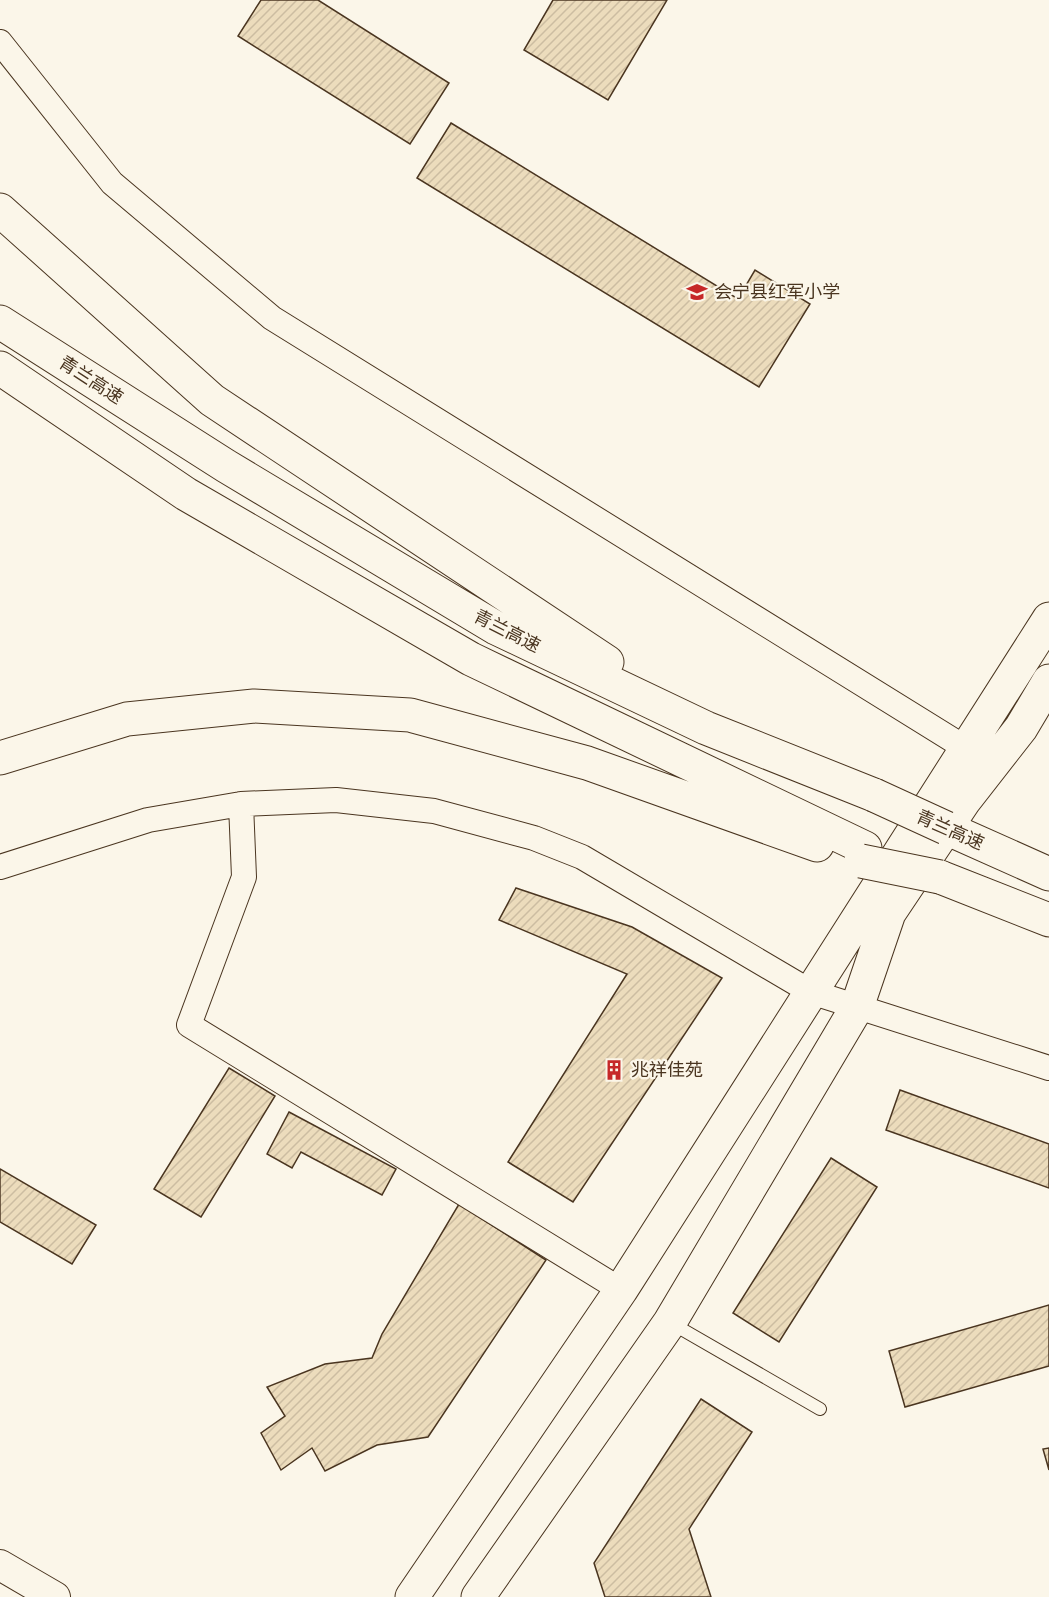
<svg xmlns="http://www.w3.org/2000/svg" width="1049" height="1597" font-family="Arial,'Noto Sans SC',sans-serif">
<defs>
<pattern id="building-hatch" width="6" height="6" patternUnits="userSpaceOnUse" patternTransform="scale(1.5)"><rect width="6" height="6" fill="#ecdcbc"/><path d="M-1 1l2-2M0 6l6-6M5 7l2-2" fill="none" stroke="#ccbda1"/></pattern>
</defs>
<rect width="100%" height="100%" fill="#fbf6e9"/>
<!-- building -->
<path fill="url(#building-hatch)" stroke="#4a3520" stroke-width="1.5" d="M 261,0 L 318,0 L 449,83 L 410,144 L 238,36 Z
M 553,0 L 667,0 L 608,100 L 524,50 Z
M 451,123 L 738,299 L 755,270 L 810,304 L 759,387 L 417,178 Z
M 516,888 L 632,927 L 722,978 L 573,1202 L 508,1162 L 627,974 L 499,920 Z
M 229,1068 L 275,1096 L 201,1217 L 154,1189 Z
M 900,1090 L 1049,1144 L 1049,1188 L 886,1130 Z
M 289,1112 L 396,1169 L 382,1195 L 301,1152 L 292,1168 L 267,1154 Z
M 831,1158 L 877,1187 L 779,1342 L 733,1313 Z
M 0,1169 L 96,1225 L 72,1264 L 0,1222 Z
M 459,1204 L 546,1260 L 428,1437 L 377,1445 L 325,1471 L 312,1448 L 281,1470 L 261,1433 L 285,1416 L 267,1387 L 325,1364 L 372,1358 L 382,1334 Z
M 1049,1305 L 1049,1366 L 905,1407 L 889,1351 Z
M 701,1399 L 752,1432 L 689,1529 L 711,1597 L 605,1597 L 594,1563 Z
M 1049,1448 L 1049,1470 L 1043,1449 Z"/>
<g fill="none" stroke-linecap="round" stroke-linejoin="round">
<!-- service casing -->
<g stroke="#4a3520" stroke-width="14">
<path id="service" d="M 671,1323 L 820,1409"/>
</g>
<!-- minor casing -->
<g stroke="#4a3520" stroke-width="26">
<path id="minor" d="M 0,42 L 112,183 L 272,318 L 980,757
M 241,804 L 244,877 L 189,1025 L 621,1290
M 0,867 L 148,820 L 241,804 L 336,800 L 434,811 L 534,838 L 582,857 L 811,992 L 1049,1068"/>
</g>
<!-- tertiary casing -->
<g stroke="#4a3520" stroke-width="32">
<path id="tertiary" d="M 0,1565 L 55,1597"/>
</g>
<!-- secondary casing -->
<g stroke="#4a3520" stroke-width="35">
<path id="secondary" d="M 412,1597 L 621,1290 L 1049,619
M 478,1597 L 670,1322 L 857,1007 L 889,913 L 964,801 L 1021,728 L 1049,681"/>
</g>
<!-- motorway casing -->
<g stroke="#4a3520" stroke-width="35">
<path id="motorway" d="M 0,210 L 212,400 L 607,662
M 0,322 L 226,466 L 496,628 L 706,728 L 874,795
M 0,368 L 186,494 L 471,659 L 865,848
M 0,758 L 127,719 L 254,706 L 410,715 L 587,763 L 817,845
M 946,828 L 1049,874
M 940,877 L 1049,920"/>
</g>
<!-- service -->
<use href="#service" stroke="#fbf6e9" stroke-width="12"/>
<!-- minor -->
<use href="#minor" stroke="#fbf6e9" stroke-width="24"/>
<!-- tertiary -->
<use href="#tertiary" stroke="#fbf6e9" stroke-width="30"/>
<!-- secondary -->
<use href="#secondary" stroke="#fbf6e9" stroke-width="33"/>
<!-- motorway -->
<use href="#motorway" stroke="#fbf6e9" stroke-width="33"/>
<!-- motorway-bridge casing -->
<g stroke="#4a3520" stroke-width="35" stroke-linecap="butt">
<path id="motorway-bridge" d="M 874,795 L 946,828
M 861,861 L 940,877"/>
</g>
<!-- motorway-bridge -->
<use href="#motorway-bridge" stroke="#fbf6e9" stroke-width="33"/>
</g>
<!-- icons -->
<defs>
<g id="school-bare" transform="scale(1.62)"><path d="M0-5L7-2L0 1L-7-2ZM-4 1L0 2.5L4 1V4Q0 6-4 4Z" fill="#c62828" stroke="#fbf6e9" stroke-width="2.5" paint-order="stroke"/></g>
<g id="building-bare" transform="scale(1.62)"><path d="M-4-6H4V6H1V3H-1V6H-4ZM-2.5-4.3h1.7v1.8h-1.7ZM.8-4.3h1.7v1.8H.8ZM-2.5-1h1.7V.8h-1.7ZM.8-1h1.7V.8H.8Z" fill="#c62828" stroke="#fbf6e9" stroke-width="2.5" paint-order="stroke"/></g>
</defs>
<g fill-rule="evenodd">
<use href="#school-bare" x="697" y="292"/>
<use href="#building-bare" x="614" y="1070"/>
</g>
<g text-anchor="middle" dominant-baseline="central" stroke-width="4.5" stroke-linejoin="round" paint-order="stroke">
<!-- poi labels -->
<g font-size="18" fill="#4a3520" stroke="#fbf6e9" text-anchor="start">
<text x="714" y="292">会宁县红军小学</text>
<text x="631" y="1070">兆祥佳苑</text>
</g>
<!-- street labels -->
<g font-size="18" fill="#4a3520" stroke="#fbf6e9">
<text transform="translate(91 380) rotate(33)">青兰高速</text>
<text transform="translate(507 631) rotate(27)">青兰高速</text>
<text transform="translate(950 830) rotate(24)">青兰高速</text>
</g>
</g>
</svg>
